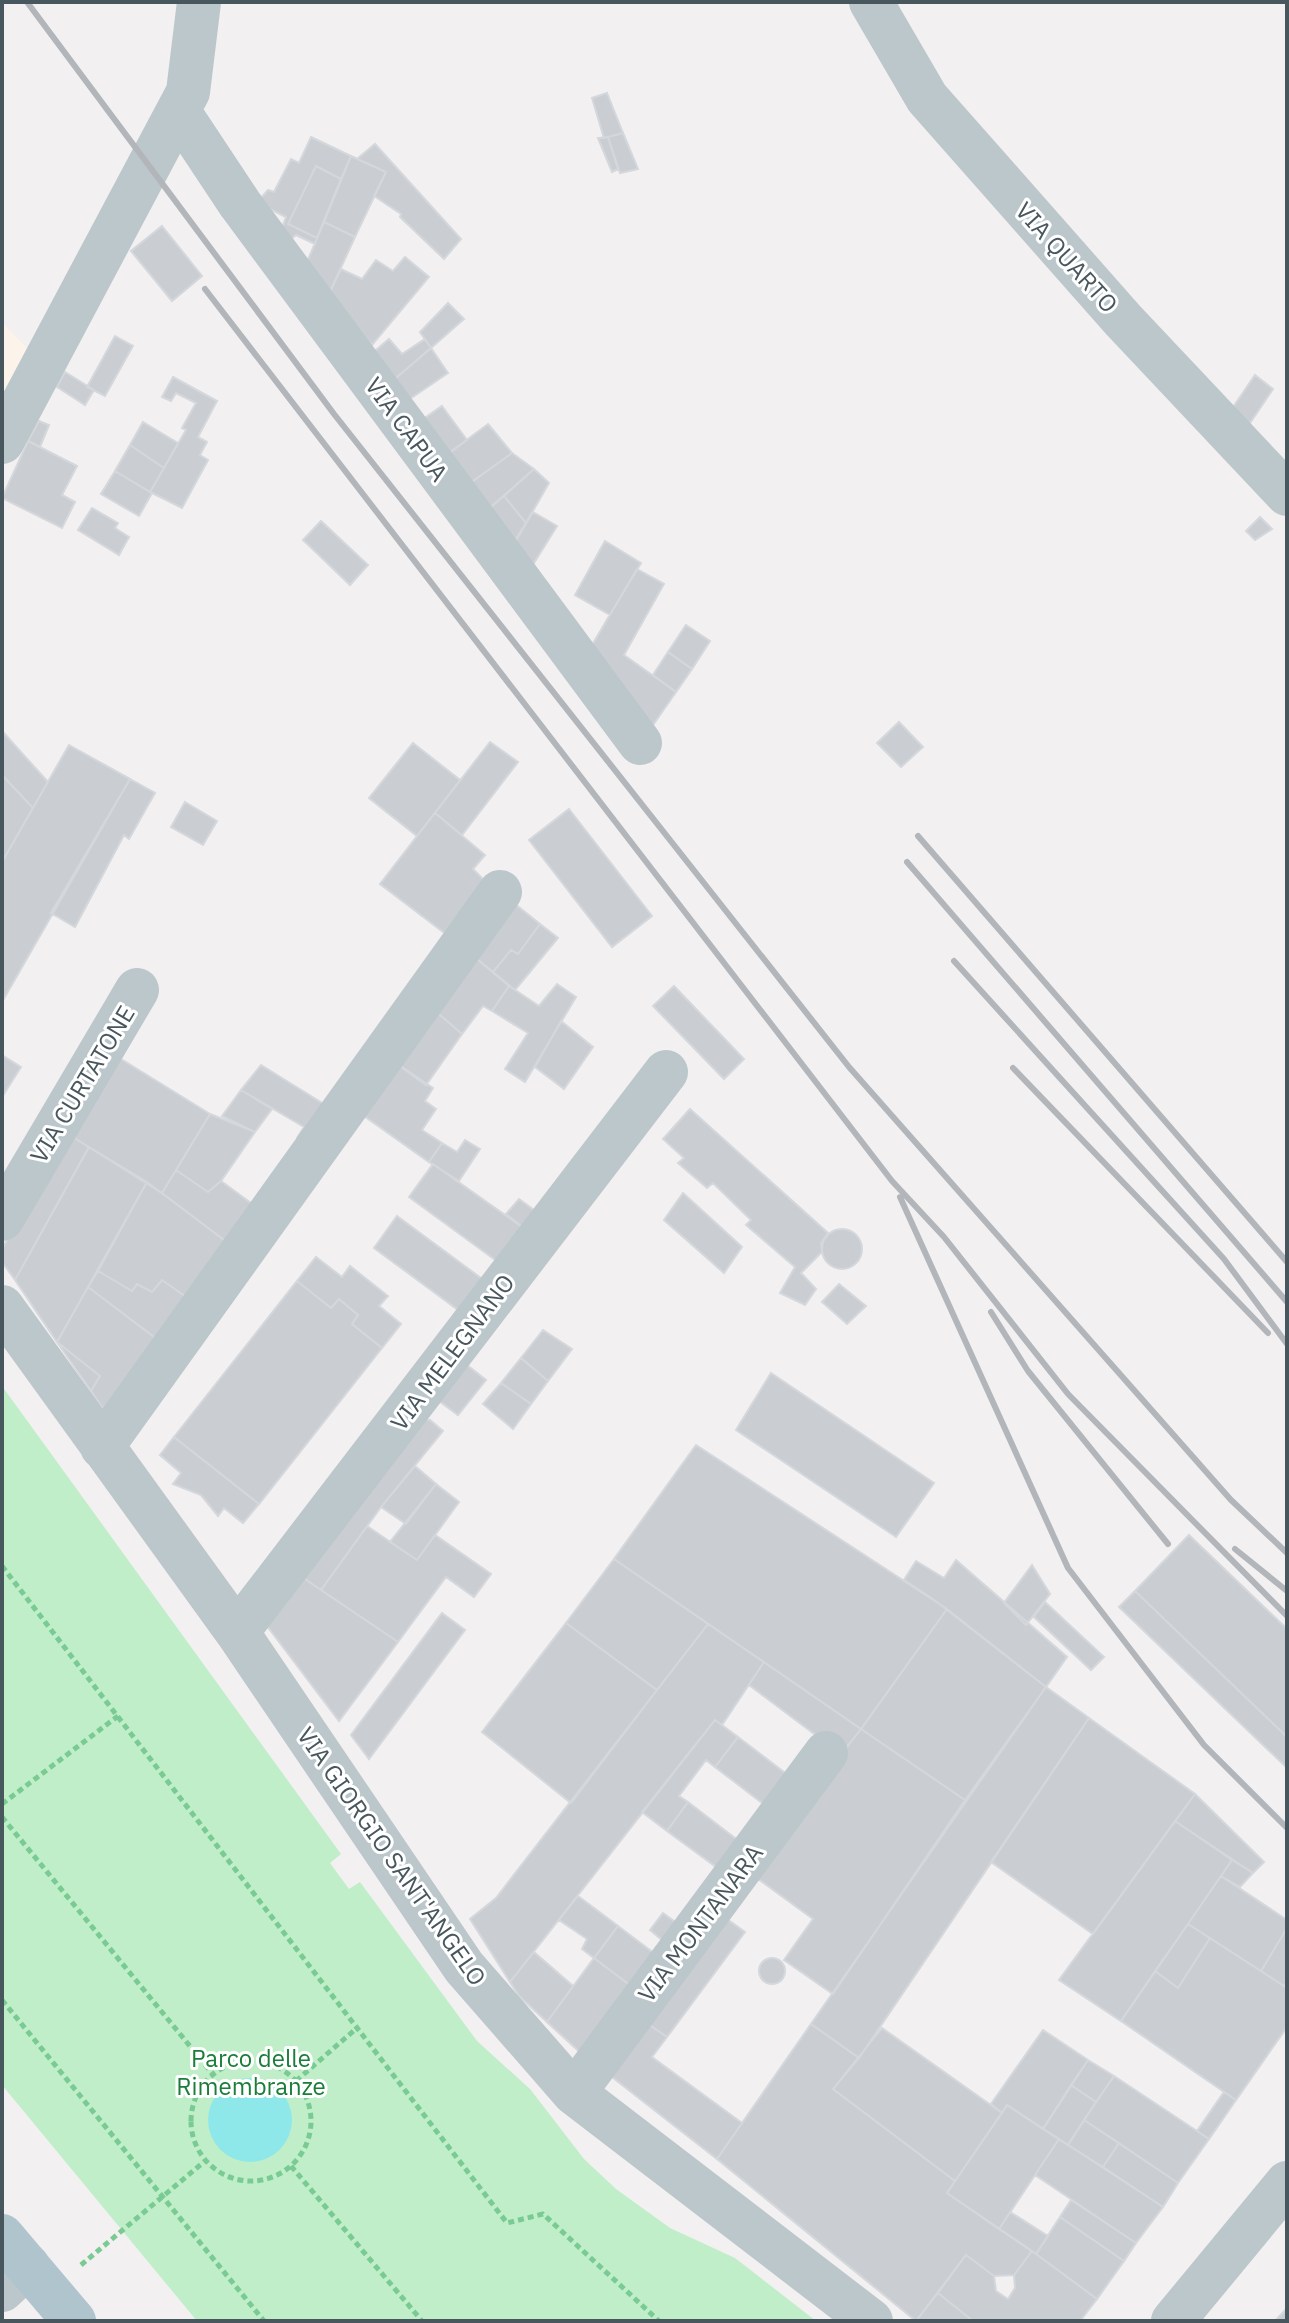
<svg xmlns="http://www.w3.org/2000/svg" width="1289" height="2323" font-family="'IBM Plex Sans',sans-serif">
<rect width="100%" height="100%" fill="#f2f0f0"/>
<!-- commercial -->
<path fill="#fcf3ea" d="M 2,322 L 30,351 L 2,402 Z"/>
<!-- green -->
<path fill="#c0eec9" d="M 2,1386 L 341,1854 L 330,1863 L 349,1889 L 360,1882 L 477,2041 L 530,2089 L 584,2159 L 616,2189 L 670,2228 L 735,2258 L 816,2321 L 197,2321 L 2,2085 Z"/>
<!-- water -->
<path fill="#8ee8ea" d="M208 2120a42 42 0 1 1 84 0a42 42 0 1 1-84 0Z"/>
<!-- building -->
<path fill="#caced2" stroke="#d4d7db" stroke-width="2" d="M 607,93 L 623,133 L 604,138 L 592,98 Z
M 623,133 L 638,169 L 620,173 L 608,137 Z
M 311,137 L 351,156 L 341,179 L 316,166 L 288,224 L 317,238 L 315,244 L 296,235 L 291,239 L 282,228 L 286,217 L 262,205 L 260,199 L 268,190 L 274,192 L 291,159 L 299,163 Z
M 608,137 L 618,169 L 612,172 L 598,138 Z
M 375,144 L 461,239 L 444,259 L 400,217 L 401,214 L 374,196 L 386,172 L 357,159 Z
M 351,156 L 386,172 L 355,237 L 324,222 Z
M 316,166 L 341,179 L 317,238 L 288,224 Z
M 324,222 L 355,237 L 328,296 L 304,269 Z
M 162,226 L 202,276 L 172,301 L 131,251 Z
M 405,257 L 429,277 L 372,345 L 328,296 L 341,269 L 362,279 L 376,260 L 393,271 Z
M 448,303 L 464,319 L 431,348 L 420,332 Z
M 115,336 L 133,346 L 105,396 L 87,387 Z
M 389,339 L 402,354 L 425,339 L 431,348 L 389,384 L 369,356 Z
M 431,348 L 448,373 L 404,403 L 389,384 Z
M 65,372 L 94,390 L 85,405 L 57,387 Z
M 1255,375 L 1273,389 L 1244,432 L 1227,416 Z
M 173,377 L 217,401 L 198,437 L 207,442 L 200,455 L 208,460 L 182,508 L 150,492 L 186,430 L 182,428 L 196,403 L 176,393 L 171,401 L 162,397 Z
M 442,406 L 467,440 L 445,456 L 419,422 Z
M 39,421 L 49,425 L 40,447 L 28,441 Z
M 143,422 L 178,443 L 164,468 L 130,445 Z
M 488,424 L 512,453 L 466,486 L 445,456 Z
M 28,441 L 77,466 L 62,495 L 75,502 L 62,528 L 2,498 Z
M 130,445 L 164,468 L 150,492 L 115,471 Z
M 512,453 L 534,469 L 485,512 L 466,486 Z
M 534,469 L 549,483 L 526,523 L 504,496 Z
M 115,471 L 152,493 L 139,516 L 101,494 Z
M 504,496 L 526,523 L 511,547 L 485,512 Z
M 92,508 L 118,523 L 115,528 L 129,537 L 119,555 L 78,530 Z
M 533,512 L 557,526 L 526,576 L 509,552 Z
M 1260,517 L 1272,529 L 1255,540 L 1246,531 Z
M 321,521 L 368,565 L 350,585 L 303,540 Z
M 605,541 L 641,563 L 610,615 L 575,595 Z
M 637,569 L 664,584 L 624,655 L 676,692 L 644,738 L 585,657 Z
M 686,625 L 710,641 L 692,669 L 668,652 Z
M 668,652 L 692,669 L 676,692 L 653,675 Z
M 899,722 L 923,747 L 901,767 L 877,743 Z
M 2,731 L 48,782 L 33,808 L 2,775 Z
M 490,742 L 518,762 L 462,835 L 435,813 Z
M 413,743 L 460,780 L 417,836 L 369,798 Z
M 69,745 L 130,779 L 2,1002 L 2,862 Z
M 2,775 L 33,808 L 2,862 Z
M 130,779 L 155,793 L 129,839 L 124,835 L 75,927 L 51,913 Z
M 185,802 L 217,821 L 203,845 L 171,827 Z
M 569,809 L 652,916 L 612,947 L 529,840 Z
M 435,813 L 485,855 L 473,869 L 482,878 L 490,894 L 447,935 L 380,884 Z
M 510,900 L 540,924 L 518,954 L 511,950 L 493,972 L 471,954 Z
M 540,924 L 558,938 L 515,990 L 493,972 L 511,950 L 518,954 Z
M 471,954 L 509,986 L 492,1011 L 483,1006 L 462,1034 L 432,1008 Z
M 557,984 L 576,997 L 525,1082 L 505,1069 L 528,1033 L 492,1011 L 509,986 L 539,1006 Z
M 674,986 L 744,1059 L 724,1079 L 653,1006 Z
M 432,1008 L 462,1034 L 426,1085 L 393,1061 Z
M 561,1021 L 593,1047 L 564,1089 L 535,1067 Z
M 113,1054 L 210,1114 L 162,1193 L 68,1134 Z
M 2,1055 L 21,1067 L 2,1097 Z
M 393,1061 L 433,1088 L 425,1101 L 436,1109 L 422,1130 L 442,1143 L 429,1162 L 357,1111 Z
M 261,1065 L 332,1109 L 297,1138 L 304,1127 L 241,1090 Z
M 241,1090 L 272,1109 L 255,1132 L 222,1116 Z
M 690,1109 L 828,1233 L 821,1243 L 822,1252 L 801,1273 L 816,1289 L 805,1305 L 780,1293 L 795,1267 L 746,1225 L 751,1220 L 713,1183 L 707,1188 L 678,1163 L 684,1158 L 663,1139 Z
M 210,1114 L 255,1132 L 221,1181 L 208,1192 L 176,1170 Z
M 68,1134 L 89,1147 L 15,1280 L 2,1262 L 2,1249 Z
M 465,1140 L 480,1149 L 459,1181 L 429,1162 L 442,1143 L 457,1152 Z
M 89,1147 L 147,1182 L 57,1342 L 15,1280 Z
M 433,1164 L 529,1232 L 502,1265 L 409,1197 Z
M 176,1170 L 208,1192 L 221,1181 L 259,1209 L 232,1246 L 162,1193 Z
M 147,1182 L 232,1246 L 192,1301 L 162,1280 L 152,1292 L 137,1284 L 132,1291 L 98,1271 Z
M 683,1193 L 742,1247 L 724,1273 L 664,1220 Z
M 519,1199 L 542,1216 L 529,1232 L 506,1214 Z
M 397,1216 L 489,1284 L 465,1315 L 374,1248 Z
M822 1249a20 20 0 1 1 40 0a20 20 0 1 1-40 0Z
M 316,1257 L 342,1277 L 350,1266 L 388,1296 L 379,1306 L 401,1324 L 382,1348 L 352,1324 L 358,1315 L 339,1299 L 331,1308 L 297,1281 Z
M 98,1271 L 132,1291 L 137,1284 L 152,1292 L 162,1280 L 192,1301 L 162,1343 L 88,1287 Z
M 297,1281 L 331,1308 L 339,1299 L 358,1315 L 352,1324 L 382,1348 L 259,1504 L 174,1437 Z
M 839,1284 L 866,1306 L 847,1324 L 822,1302 Z
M 88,1287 L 162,1343 L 109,1417 L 91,1391 L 100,1376 L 57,1342 Z
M 543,1330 L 572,1349 L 548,1381 L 521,1358 Z
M 57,1342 L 100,1376 L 91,1391 Z
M 458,1358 L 486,1380 L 458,1415 L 431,1395 Z
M 521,1358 L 548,1381 L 531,1404 L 501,1383 Z
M 771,1373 L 934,1483 L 896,1537 L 736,1430 Z
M 501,1383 L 531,1404 L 513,1429 L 483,1404 Z
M 412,1419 L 430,1420 L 443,1431 L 381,1507 L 321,1590 L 296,1573 Z
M 174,1437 L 259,1504 L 243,1523 L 224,1508 L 218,1516 L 201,1495 L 173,1484 L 181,1473 L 160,1455 Z
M 696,1445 L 947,1609 L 861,1729 L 614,1559 Z
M 415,1466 L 436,1484 L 406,1524 L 381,1507 Z
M 436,1484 L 459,1502 L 417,1560 L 390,1542 Z
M 367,1526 L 417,1560 L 435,1535 L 491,1574 L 474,1597 L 446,1577 L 398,1642 L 321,1590 Z
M 1189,1535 L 1287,1629 L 1287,1737 L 1135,1591 Z
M 614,1559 L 708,1624 L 657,1690 L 566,1623 Z
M 956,1560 L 1067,1657 L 1046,1687 L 933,1599 L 904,1580 L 916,1561 L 944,1578 Z
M 1032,1565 L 1050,1594 L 1026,1625 L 1004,1603 Z
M 296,1573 L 398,1642 L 339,1721 L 261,1618 Z
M 1135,1591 L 1287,1737 L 1287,1768 L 1119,1607 Z
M 1045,1602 L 1104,1657 L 1091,1670 L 1034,1617 Z
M 947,1609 L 1046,1687 L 965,1800 L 861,1729 Z
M 442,1613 L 465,1630 L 369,1759 L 351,1735 Z
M 566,1623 L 657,1690 L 571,1803 L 482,1732 Z
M 708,1624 L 764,1662 L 722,1725 L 715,1720 L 510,1982 L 470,1919 L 496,1898 Z
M 764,1662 L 861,1729 L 841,1754 L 749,1685 Z
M 1046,1687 L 1089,1718 L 859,2058 L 811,2024 Z
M 1089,1718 L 1195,1794 L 1093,1934 L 991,1862 Z
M 715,1720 L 738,1737 L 715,1767 L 706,1760 L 679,1796 L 688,1802 L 667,1831 L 642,1812 Z
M 861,1729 L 965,1800 L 833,1994 L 784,1960 L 813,1919 L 750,1873 Z
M 738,1737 L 793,1779 L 770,1809 L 715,1767 Z
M 1195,1794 L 1264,1862 L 1253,1873 L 1175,1821 Z
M 688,1802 L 744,1845 L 723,1872 L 667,1831 Z
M 1175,1821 L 1232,1860 L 1121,2021 L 1059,1980 Z
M 1232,1860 L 1253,1873 L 1240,1887 L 1221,1876 Z
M 1221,1876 L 1287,1920 L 1287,1928 L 1261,1971 L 1188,1924 Z
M 578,1896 L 618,1926 L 594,1958 L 582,1949 L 587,1939 L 559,1920 Z
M 663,1913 L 682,1927 L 662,1940 L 650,1930 Z
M 720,1914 L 745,1932 L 667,2037 L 641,2019 Z
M 1188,1924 L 1210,1938 L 1178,1988 L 1155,1971 Z
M 618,1926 L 659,1957 L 635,1989 L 594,1958 Z
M 1287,1928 L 1287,1982 L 1284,1986 L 1261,1971 Z
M 1210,1938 L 1287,1988 L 1287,2027 L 1236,2100 L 1121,2021 L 1155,1971 L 1178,1988 Z
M 534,1952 L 573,1986 L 547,2022 L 519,1996 L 510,1982 Z
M 594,1958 L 635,1989 L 585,2057 L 547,2022 Z
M759 1971a13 13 0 1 1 26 0a13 13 0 1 1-26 0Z
M 641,2019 L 667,2037 L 652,2057 L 742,2123 L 717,2159 L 603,2070 Z
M 811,2024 L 859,2058 L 833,2089 L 955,2181 L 947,2193 L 1032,2251 L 1014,2275 L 994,2276 L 966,2255 L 916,2321 L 717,2159 Z
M 882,2028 L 1002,2113 L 955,2181 L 833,2089 Z
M 1043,2030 L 1088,2060 L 1043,2129 L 1007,2105 L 1002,2113 L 991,2104 Z
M 1088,2060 L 1114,2076 L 1096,2102 L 1071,2085 Z
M 1114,2076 L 1209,2139 L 1178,2183 L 1084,2120 Z
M 1071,2085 L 1096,2102 L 1068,2145 L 1043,2129 Z
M 1224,2092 L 1236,2100 L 1209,2139 L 1197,2131 Z
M 1007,2105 L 1059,2139 L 999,2229 L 947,2193 Z
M 1084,2120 L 1119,2143 L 1103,2167 L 1068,2145 Z
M 1059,2139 L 1163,2207 L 1136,2243 L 1035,2175 Z
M 1119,2143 L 1178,2183 L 1163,2207 L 1103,2167 Z
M 1071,2200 L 1136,2243 L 1124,2261 L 1060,2217 Z
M 1010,2212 L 1048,2236 L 1036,2254 L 999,2229 Z
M 1060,2217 L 1124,2261 L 1097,2299 L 1036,2254 Z
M 1032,2251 L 1097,2299 L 1080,2321 L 973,2321 L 938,2293 L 966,2255 L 994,2276 L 996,2291 L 1008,2299 L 1015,2288 L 1014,2275 Z
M 938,2293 L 973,2321 L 916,2321 Z
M 1287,2308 L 1287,2321 L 1275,2321 Z"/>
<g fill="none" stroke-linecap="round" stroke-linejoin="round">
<!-- path -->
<path stroke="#79cb93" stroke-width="5" stroke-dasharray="6 4" stroke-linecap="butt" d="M 2,1566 L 507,2223 L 543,2214 L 659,2321
M 2,1804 L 118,1716
M 2,1817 L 212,2073
M 2,2000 L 264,2321
M191 2121a60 60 0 1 1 120 0a60 60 0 1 1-120 0Z
M 296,2081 L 358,2027
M 291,2166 L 422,2321
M 81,2265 L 205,2161"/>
<!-- minor -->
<path stroke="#bcc7cc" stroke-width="44" d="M 871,2 L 927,98 L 1123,320 L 1287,494
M 179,112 L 240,204 L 640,743
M 2,442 L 188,92 L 199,2
M 2,1219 L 137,990
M 2,1307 L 237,1632 L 464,1967 L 574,2093 L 871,2321
M 102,1447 L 500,892
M 237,1632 L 666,1072
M 574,2093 L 826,1753
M 2,2290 L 28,2266
M 1173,2321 L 1287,2183"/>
<!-- major -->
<path stroke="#b0c4cd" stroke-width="44" d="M 2,2236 L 74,2321"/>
<!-- rail -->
<path stroke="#b2b6ba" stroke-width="6" d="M 27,2 L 334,414 L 849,1067 L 1231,1500 L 1287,1553
M 205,289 L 892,1181 L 944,1237 L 1068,1394 L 1287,1616
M 918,836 L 1287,1262
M 907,862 L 1287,1302
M 954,961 L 1224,1259 L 1287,1344
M 1013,1068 L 1268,1333
M 900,1197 L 1068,1568 L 1204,1745 L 1287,1828
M 991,1312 L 1028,1371 L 1168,1544
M 1235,1549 L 1287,1591"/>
</g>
<g text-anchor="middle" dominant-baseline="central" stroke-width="6" stroke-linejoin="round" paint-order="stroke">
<!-- street labels -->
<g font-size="24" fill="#48575d" stroke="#fff">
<text transform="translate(1067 257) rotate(48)">VIA QUARTO</text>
<text transform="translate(407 429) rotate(54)">VIA CAPUA</text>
<text transform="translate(82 1084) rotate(-59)">VIA CURTATONE</text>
<text transform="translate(452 1352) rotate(-53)">VIA MELEGNANO</text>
<text transform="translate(392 1856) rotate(55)">VIA GIORGIO SANT'ANGELO</text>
<text transform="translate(700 1923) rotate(-53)">VIA MONTANARA</text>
</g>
<!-- park labels -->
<g font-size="24" fill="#1a7d39" stroke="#fff">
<text x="251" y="2058">Parco delle<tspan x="251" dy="28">Rimembranze</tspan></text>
</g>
</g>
<!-- border -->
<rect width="1289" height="2323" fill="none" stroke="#48575d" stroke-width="8"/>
</svg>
